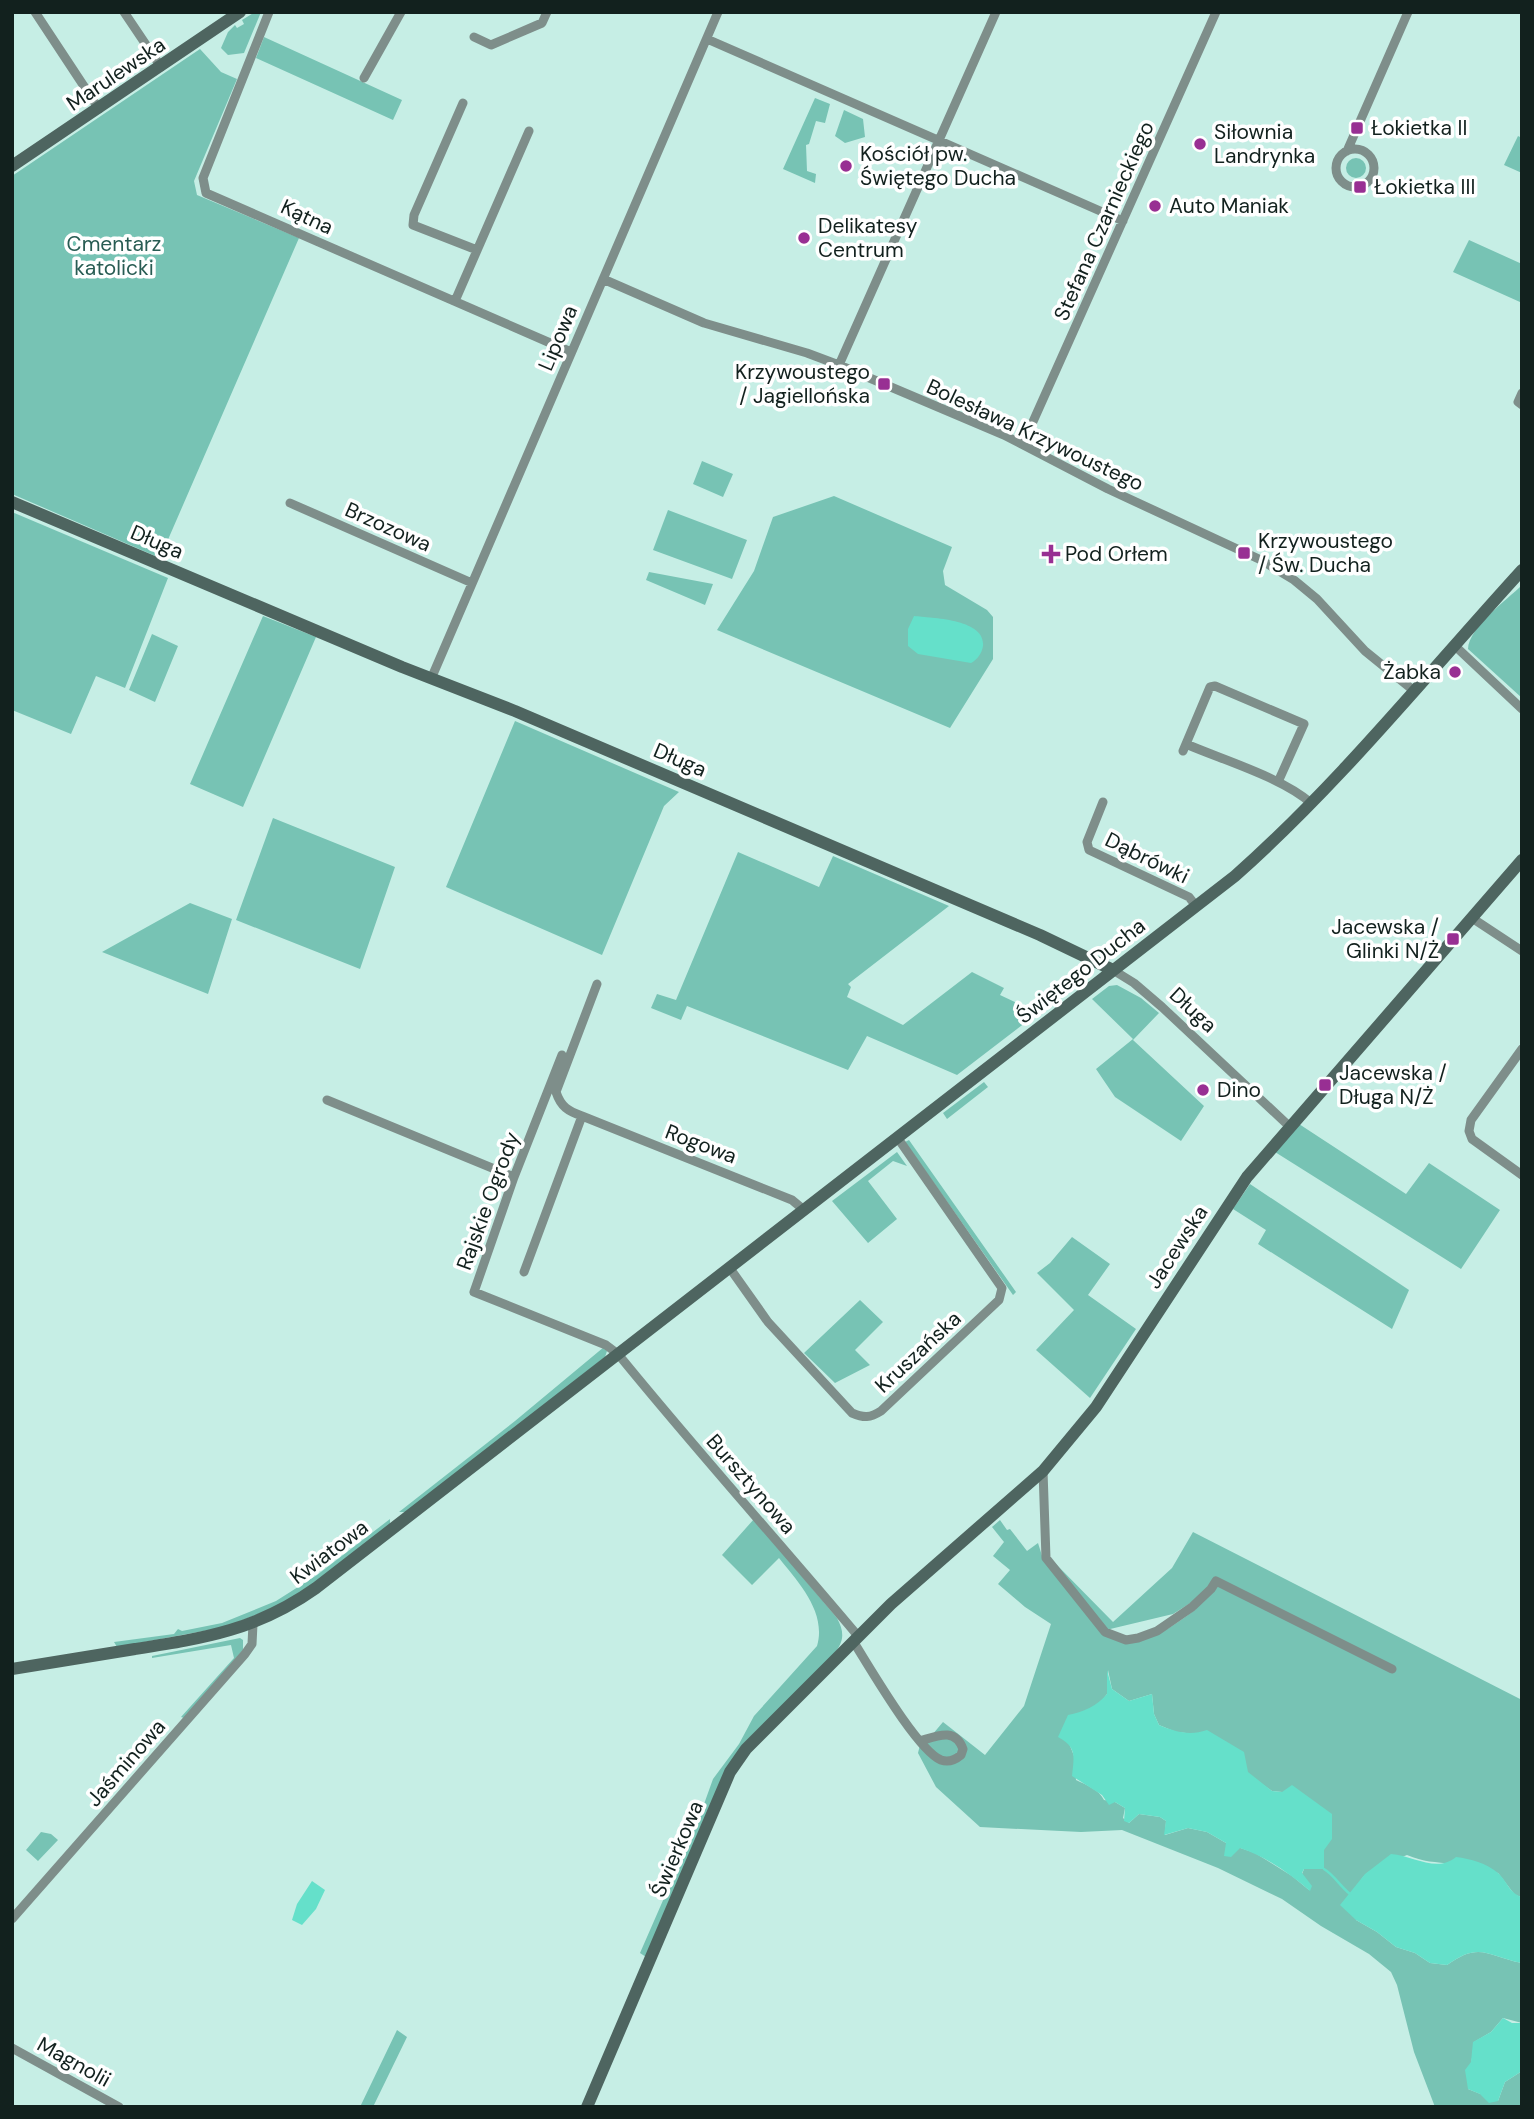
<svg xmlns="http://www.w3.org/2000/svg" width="1534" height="2119" font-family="'DM Sans',sans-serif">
<rect width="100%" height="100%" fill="#c6eee5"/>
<!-- green -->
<path fill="#77c3b4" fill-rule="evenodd" d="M 255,12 L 261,12 L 244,53 L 228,55 L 221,48 L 228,32 L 235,25 L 237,28 L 244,24 L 242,20 Z
M 264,37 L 402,100 L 393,120 L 256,58 Z
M 200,49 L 221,72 L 237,79 L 194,181 L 197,195 L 299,238 L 160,558 L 12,494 L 12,176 Z
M 815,98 L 830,104 L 825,123 L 816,121 L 809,144 L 806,145 L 807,171 L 816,174 L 815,183 L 783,169 Z
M 844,110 L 863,119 L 865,137 L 845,143 L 835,136 Z
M 1518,136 L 1522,138 L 1522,173 L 1504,165 Z
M1346 168a10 10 0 1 1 20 0a10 10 0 1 1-20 0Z
M 1469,240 L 1522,264 L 1520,302 L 1453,272 Z
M 702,461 L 733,474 L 723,497 L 693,484 Z
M 834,496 L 952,547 L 943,571 L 945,585 L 987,610 L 993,617 L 993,659 L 950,728 L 717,630 L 754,571 L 773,517 Z
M 668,510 L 747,540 L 732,579 L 653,550 Z
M 12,512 L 168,578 L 125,688 L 96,676 L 71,734 L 12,710 Z
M 649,572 L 713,584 L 705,605 L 646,580 Z
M 1522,585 L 1522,698 L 1468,649 C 1469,627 1507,600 1522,585 Z
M 263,616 L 316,637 L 243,807 L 190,784 Z
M 152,634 L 178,646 L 155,702 L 129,690 Z
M 515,721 L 679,792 L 664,806 L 602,955 L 446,887 Z
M 273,818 L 395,867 L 360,969 L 236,920 Z
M 738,852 L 819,887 L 833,856 L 949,906 L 848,984 L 851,987 L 847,997 L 903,1025 L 972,972 L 1004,988 L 1000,995 L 1038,1013 L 957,1075 L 867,1036 L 848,1070 L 687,1006 L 681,1020 L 651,1008 L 657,994 L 676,1000 Z
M 190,903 L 232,919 L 208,994 L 102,952 Z
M 1117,985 L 1141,998 L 1159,1013 L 1133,1040 L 1204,1106 L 1181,1141 L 1115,1097 L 1096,1069 L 1133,1039 L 1092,999 L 1109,986 Z
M 984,1082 L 988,1087 L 947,1119 L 943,1113 Z
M 1299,1124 L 1406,1194 L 1429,1163 L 1500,1210 L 1461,1269 L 1275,1152 Z
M 909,1140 L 1016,1292 L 1013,1295 L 905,1142 Z
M 897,1152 L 907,1166 L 893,1161 L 868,1181 L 897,1219 L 868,1243 L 832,1201 Z
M 1250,1184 L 1409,1290 L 1392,1329 L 1258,1244 L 1266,1230 L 1233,1209 Z
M 1072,1237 L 1110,1264 L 1088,1295 L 1136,1329 L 1090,1398 L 1036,1350 L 1074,1310 L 1037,1273 L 1050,1263 Z
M 860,1300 L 883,1322 L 855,1350 L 870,1365 L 835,1383 L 804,1353 Z
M 604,1347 L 607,1351 L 605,1357 L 407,1512 L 399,1512 L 515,1421 Z
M 390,1519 L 390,1526 L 312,1585 L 278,1606 L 225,1627 L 117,1647 L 114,1642 L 174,1634 L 178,1629 L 182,1631 L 222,1623 L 276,1601 L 317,1575 Z
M 754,1519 L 837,1618 C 845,1633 844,1642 833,1655 L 743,1746 L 646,1957 L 640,1953 L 699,1818 L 713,1779 L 739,1744 L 754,1716 L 817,1646 C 827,1612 798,1582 779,1558 L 752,1585 L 722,1555 Z
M 1000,1520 L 1007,1530 L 1010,1529 L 1027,1551 L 1038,1543 L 1043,1559 L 1105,1634 C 1134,1655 1171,1628 1196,1609 L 1192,1602 L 1173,1614 L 1106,1630 L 1050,1558 L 1113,1622 L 1172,1568 L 1193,1532 L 1522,1700 L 1522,1897 L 1515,1895 L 1498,1873 C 1483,1870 1467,1866 1452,1864 C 1436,1862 1423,1862 1407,1855 C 1391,1862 1363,1867 1358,1887 C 1355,1897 1357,1910 1356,1920 L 1377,1932 L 1396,1947 L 1415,1953 L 1430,1963 L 1447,1965 C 1480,1941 1487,1956 1522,1963 L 1522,2023 L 1503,2018 L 1491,2032 L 1474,2042 L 1468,2089 L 1498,2101 L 1505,2082 L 1522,2071 L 1522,2107 L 1435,2107 L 1414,2052 L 1397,1985 L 1391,1972 L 1369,1954 L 1321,1926 L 1282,1899 L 1218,1868 L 1122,1830 L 1081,1832 L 980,1827 L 936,1787 L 918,1753 L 922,1737 L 932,1735 L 943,1722 L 985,1755 L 1024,1706 L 1051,1624 L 1025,1607 L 998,1584 L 1010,1570 L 993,1556 L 1004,1542 L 992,1527 ZM 1108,1670 L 1112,1689 L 1129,1701 L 1152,1694 L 1154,1714 L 1159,1725 L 1176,1732 L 1196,1734 L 1262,1784 L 1272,1791 L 1282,1792 L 1324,1850 L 1324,1869 L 1304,1869 L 1302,1874 L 1309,1890 L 1292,1876 L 1255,1853 L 1226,1843 L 1207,1832 L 1188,1828 L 1165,1835 L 1166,1821 L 1160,1817 L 1139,1814 L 1129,1823 L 1123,1818 L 1125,1808 L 1115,1802 L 1104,1800 C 1099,1790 1087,1785 1076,1780 L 1074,1756 L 1069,1743 L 1107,1694 Z
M 240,1638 L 243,1640 L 243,1650 L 184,1718 L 181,1717 L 234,1658 L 231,1645 L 152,1658 L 152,1656 Z
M 41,1832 L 51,1834 L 58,1840 L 38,1861 L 26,1850 Z
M 397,2030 L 407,2037 L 373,2107 L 360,2107 Z"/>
<!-- water -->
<path fill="#65e0ca" d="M 914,616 C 932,618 986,619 983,646 C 982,653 977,660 971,663 L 918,654 L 908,646 L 908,629 Z
M 1107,1670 L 1112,1689 L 1129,1701 L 1152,1694 L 1154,1714 L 1159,1725 C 1176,1732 1190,1736 1207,1730 L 1244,1752 L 1248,1772 L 1272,1791 L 1282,1792 L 1292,1785 L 1332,1814 L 1332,1839 L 1324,1850 L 1324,1869 L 1304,1869 L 1302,1873 L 1312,1886 L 1310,1891 C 1289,1873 1265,1856 1240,1848 L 1231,1857 L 1224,1856 L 1226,1843 L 1207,1832 L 1188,1828 L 1164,1835 L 1166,1821 L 1160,1817 L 1139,1814 L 1129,1823 L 1124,1821 L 1125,1808 L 1115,1802 L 1109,1805 L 1102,1795 L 1072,1776 C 1074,1756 1077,1747 1058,1737 L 1068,1715 C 1083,1712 1097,1706 1107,1694 Z
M 1391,1854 C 1414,1856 1437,1873 1456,1857 C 1471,1859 1486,1863 1498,1873 C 1507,1881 1509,1893 1522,1897 L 1522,1963 C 1487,1956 1480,1941 1447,1965 L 1430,1963 L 1415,1953 L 1396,1947 L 1377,1932 L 1356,1920 L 1340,1905 L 1365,1874 Z
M 312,1881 L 325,1890 L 316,1909 L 302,1925 L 292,1920 L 297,1904 Z
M 1503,2018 L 1512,2023 L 1522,2023 L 1522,2071 L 1505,2082 L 1498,2101 L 1489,2103 L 1480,2094 L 1468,2089 L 1465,2070 L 1471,2062 L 1473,2042 L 1491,2032 Z"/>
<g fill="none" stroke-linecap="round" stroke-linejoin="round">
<!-- stream -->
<path stroke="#65e0ca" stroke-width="2.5" d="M 1324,1869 C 1334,1875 1340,1886 1350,1894"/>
<!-- street -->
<path stroke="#7e8e8a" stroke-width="9" d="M 35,12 L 99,109
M 124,12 L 161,67
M 269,12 L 203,178 L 206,193 L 571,352
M 474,37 L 491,45 L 542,23 L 547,12
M 707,39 L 1123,221
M 364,78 L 401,12
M 463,103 L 414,215 L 413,225 L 477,250
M1336 168a19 19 0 1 1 38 0a19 19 0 1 1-38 0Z
M 1347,151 L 1408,12
M 603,279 L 704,323 L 807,353 L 839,365 L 1004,435 L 1108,489 L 1261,560 L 1294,580 L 1317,599 L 1365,651 L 1413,690
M 455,301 L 529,131
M 839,365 L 996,12
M 1522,393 L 1518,402 L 1522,405
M 1023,444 L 1216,12
M 290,503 L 472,583
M 1454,645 L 1522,709
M 431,679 L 718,12
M 1186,744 C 1223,760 1281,777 1311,803
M 1183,751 L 1210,687 L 1215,686 L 1304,724 L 1278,782
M 1103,802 L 1087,842 L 1089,850 L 1189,897 L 1196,906
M 1472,918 L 1522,951
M 1113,970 L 1134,983 L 1162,1007 L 1289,1126
M 1522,1049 L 1471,1120 L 1469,1131 L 1472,1139 L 1522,1175
M 562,1055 L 514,1177 L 474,1292 L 606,1345 L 618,1354 C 696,1450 779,1542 858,1636
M 327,1100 L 514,1177
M 582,1116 C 568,1111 561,1107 556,1092 L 597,984
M 729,1267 L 768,1322 L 852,1413 C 864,1418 870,1418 881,1411 L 999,1300 L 1002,1288 L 897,1137
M 524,1272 L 582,1116 L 792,1200 L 804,1210
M 1043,1471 L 1046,1558 L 1105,1632 L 1126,1640 L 1138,1638 L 1157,1631 L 1192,1607 L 1211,1589 L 1216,1581 L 1392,1669
M 853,1641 C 869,1666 917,1750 941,1760 C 949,1763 955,1760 961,1755 L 963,1749 C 955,1727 937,1736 920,1741
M 12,1919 L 245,1654 L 252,1644 L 253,1624
M 12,2048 L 119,2107"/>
<!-- secondary -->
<path stroke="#4e6560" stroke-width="12" d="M 12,166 L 240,12
M 12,502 L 402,667 L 515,711 L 1040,935 L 1113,970
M 12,1669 C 53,1662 94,1656 135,1649 C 205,1638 257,1630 316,1588 L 1235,876 C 1339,784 1428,673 1522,570
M 587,2107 L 730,1772 L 746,1749 L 891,1604 L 1043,1471 L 1096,1407 L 1247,1177 L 1522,860"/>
</g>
<!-- markers -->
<g fill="#982f93" stroke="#fff" stroke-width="2.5">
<rect x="1350" y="121" width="14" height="14" rx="3.5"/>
<circle cx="1200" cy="144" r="7"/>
<circle cx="846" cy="166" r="7"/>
<rect x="1353" y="180" width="14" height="14" rx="3.5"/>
<circle cx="1155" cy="206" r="7"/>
<circle cx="804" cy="238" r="7"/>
<rect x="877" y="377" width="14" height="14" rx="3.5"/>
<rect x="1237" y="546" width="14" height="14" rx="3.5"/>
<path d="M1047.5 543.5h7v7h7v7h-7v7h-7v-7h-7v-7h7z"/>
<circle cx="1455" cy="672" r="7"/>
<rect x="1446" y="932" width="14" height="14" rx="3.5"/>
<rect x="1318" y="1078" width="14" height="14" rx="3.5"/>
<circle cx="1203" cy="1090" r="7"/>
</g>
<g text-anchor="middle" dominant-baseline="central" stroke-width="7" stroke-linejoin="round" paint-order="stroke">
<!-- street labels -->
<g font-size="21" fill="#12211e" stroke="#fff">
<text transform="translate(116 74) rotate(-34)">Marulewska</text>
<text transform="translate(307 217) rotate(25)">Kątna</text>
<text transform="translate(1104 221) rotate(-66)">Stefana Czarnieckiego</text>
<text transform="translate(558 338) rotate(-67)">Lipowa</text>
<text transform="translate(1035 435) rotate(25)">Bolesława Krzywoustego</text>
<text transform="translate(388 527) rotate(24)">Brzozowa</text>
<text transform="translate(157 542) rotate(23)">Długa</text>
<text transform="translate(680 760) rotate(23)">Długa</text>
<text transform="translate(1147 858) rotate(26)">Dąbrówki</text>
<text transform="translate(1081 971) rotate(-38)">Świętego Ducha</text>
<text transform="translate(1193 1010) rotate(43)">Długa</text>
<text transform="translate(701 1144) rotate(21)">Rogowa</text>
<text transform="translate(488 1201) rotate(-70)">Rajskie Ogrody</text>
<text transform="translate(1177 1247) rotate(-57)">Jacewska</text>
<text transform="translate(918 1352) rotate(-43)">Kruszańska</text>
<text transform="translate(751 1484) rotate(49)">Bursztynowa</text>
<text transform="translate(329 1552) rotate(-37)">Kwiatowa</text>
<text transform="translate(126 1763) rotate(-49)">Jaśminowa</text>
<text transform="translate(677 1849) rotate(-67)">Świerkowa</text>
<text transform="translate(74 2062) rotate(29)">Magnolii</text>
</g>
<!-- poi labels -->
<g font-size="21" fill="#12211e" stroke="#fff" text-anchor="start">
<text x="1371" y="128">Łokietka II</text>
<text x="1214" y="132">Siłownia<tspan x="1214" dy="24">Landrynka</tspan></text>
<text x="860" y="154">Kościół pw.<tspan x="860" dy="24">Świętego Ducha</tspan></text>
<text x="1374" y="187">Łokietka III</text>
<text x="1169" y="206">Auto Maniak</text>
<text x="818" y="226">Delikatesy<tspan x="818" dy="24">Centrum</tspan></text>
<text x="870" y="372" text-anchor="end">Krzywoustego<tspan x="870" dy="24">/ Jagiellońska</tspan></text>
<text x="1258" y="541">Krzywoustego<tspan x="1258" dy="24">/ Św. Ducha</tspan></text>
<text x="1065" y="554">Pod Orłem</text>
<text x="1441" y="672" text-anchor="end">Żabka</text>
<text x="1439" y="927" text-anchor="end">Jacewska /<tspan x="1439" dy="24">Glinki N/Ż</tspan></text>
<text x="1339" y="1073">Jacewska /<tspan x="1339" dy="24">Długa N/Ż</tspan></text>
<text x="1217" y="1090">Dino</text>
</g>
<!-- park labels -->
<g font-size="21" fill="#285c53" stroke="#fff">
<text x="114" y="244">Cmentarz<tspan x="114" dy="24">katolicki</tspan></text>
</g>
</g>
<!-- border -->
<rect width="1534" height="2119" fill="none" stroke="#12211e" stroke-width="28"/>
</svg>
